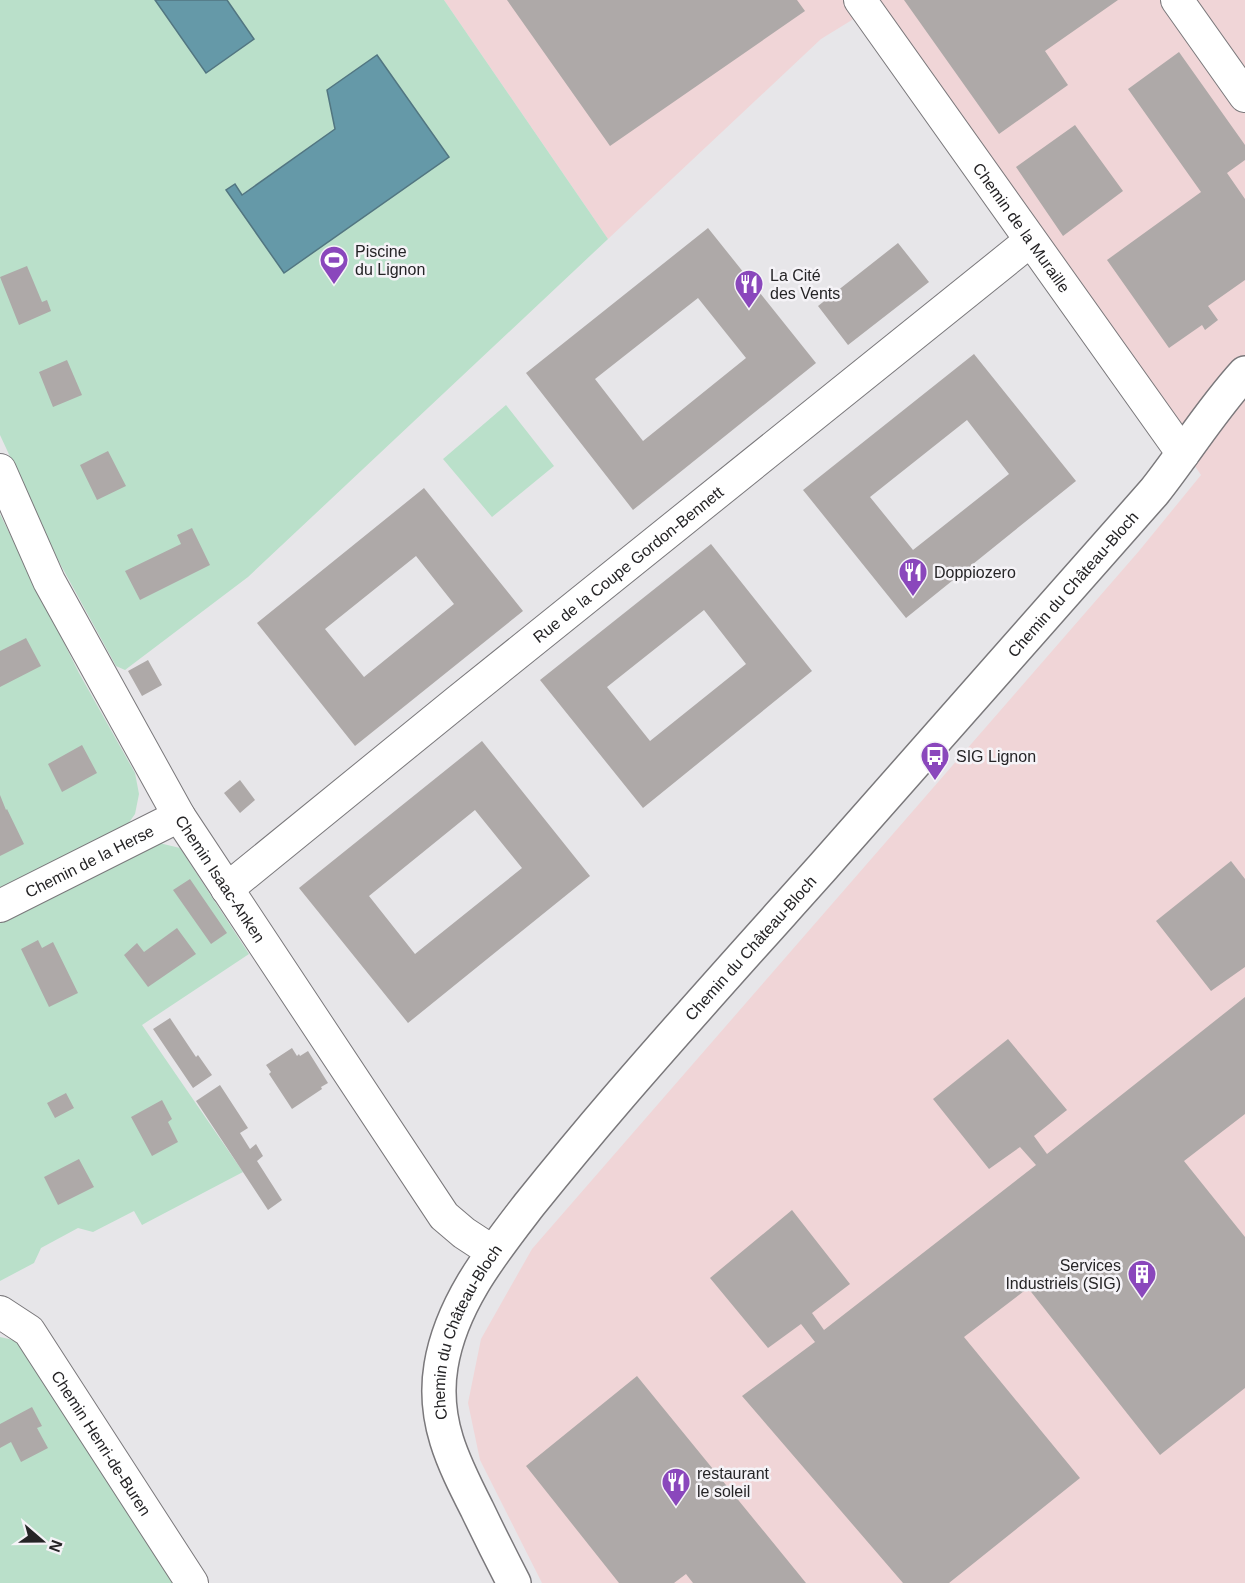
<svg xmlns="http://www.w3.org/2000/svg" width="1245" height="1583" font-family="Helvetica,sans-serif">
<rect width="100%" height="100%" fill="#e7e6e9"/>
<!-- industrial -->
<path fill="#f0d5d7" d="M 444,0 L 1245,0 L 1245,1583 L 542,1583 L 480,1460 L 468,1403 L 481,1339 L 532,1249 L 1139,551 L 1201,475 L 878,4 L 821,39 L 608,239 Z"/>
<!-- green -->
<path fill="#bae0ca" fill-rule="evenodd" d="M 0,0 L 155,0 L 206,73 L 254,39 L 227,0 L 444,0 L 608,239 L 248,577 L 125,670 L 116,666 L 58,560 L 0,435 ZM 335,129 L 284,272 L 235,185 L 241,195 Z
M 506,405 L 554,466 L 492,517 L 443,459 Z
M 0,514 L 79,673 L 135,773 L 139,794 L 135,814 L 123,831 L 0,892 Z
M 155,842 L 180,848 L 249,954 L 142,1025 L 243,1172 L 142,1225 L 134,1211 L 93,1232 L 78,1228 L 41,1248 L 34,1263 L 0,1281 L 0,922 L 56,894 Z
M 0,1337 L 18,1341 L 177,1583 L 0,1583 Z"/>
<!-- water -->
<path fill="#6599a8" stroke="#527681" stroke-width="1.5" d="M 155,0 L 227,0 L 254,39 L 206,73 Z
M 377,55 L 449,157 L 284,273 L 226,190 L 235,184 L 242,195 L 335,129 L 327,90 Z"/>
<!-- building -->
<path fill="#aea9a8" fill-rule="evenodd" d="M 507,0 L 797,0 L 805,11 L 610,146 Z
M 904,0 L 1118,0 L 1045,51 L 1068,85 L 999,134 Z
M 1179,52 L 1245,145 L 1245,160 L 1227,173 L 1245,199 L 1245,280 L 1208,306 L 1218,320 L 1205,330 L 1202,325 L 1169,348 L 1107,260 L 1201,192 L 1128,89 Z
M 1075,125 L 1123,191 L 1063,236 L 1016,167 Z
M 708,228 L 816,363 L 633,510 L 526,373 ZM 698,298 L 746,358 L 643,441 L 595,379 Z
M 898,243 L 929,282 L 848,345 L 818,306 Z
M 27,266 L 42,302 L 47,300 L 51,311 L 19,325 L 0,277 Z
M 974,354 L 1076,481 L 906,618 L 803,490 ZM 967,420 L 1009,474 L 913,550 L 870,497 Z
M 67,360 L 82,395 L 53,407 L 39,372 Z
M 108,451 L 126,486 L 97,500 L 80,465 Z
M 424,488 L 523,611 L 355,746 L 257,623 ZM 416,556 L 454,604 L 364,677 L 325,629 Z
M 192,528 L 210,565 L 140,600 L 125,571 L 181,544 L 177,535 Z
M 711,544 L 812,671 L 643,808 L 540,680 ZM 704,610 L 746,664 L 650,741 L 607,687 Z
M 26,638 L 41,666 L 0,687 L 0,651 Z
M 148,660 L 162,685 L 142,696 L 128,671 Z
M 482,741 L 590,876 L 408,1023 L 299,888 ZM 475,810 L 522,868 L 415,954 L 369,896 Z
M 82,745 L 97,773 L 62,792 L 48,764 Z
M 240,780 L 255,800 L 240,813 L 224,793 Z
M 0,795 L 6,810 L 7,809 L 24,844 L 0,856 Z
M 1231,861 L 1245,879 L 1245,967 L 1211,991 L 1156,921 Z
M 190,879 L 227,933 L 211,944 L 173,890 Z
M 177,928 L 196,954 L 148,987 L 124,955 L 137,943 L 144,952 Z
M 38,940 L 42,948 L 53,942 L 78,993 L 49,1007 L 21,949 Z
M 1245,997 L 1245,1114 L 1184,1161 L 1245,1237 L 1245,1388 L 1160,1455 L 1028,1288 L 964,1337 L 1080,1478 L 949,1583 L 903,1583 L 742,1396 L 815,1342 L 801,1324 L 768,1348 L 710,1278 L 792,1210 L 850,1284 L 812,1313 L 824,1330 L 1036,1165 L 1020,1147 L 989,1169 L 933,1099 L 1008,1039 L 1067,1110 L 1034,1136 L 1047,1154 Z
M 170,1018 L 196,1057 L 198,1055 L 212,1075 L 193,1088 L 153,1029 Z
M 292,1048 L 297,1056 L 299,1054 L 300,1056 L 308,1051 L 328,1083 L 321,1087 L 322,1089 L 292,1109 L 269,1074 L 271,1072 L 266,1065 Z
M 220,1085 L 248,1128 L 240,1133 L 250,1149 L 256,1144 L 263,1156 L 257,1161 L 282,1200 L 268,1210 L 196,1101 Z
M 66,1093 L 74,1108 L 55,1118 L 47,1103 Z
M 162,1100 L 172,1119 L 168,1122 L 178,1142 L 152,1156 L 131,1117 Z
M 79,1159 L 94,1187 L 58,1205 L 44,1177 Z
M 637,1376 L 806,1583 L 693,1583 L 686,1574 L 674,1583 L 619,1583 L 526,1466 Z
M 32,1407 L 42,1426 L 37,1428 L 48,1448 L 21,1462 L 11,1442 L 0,1448 L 0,1424 Z"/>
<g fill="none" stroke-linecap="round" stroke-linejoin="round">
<!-- street casing -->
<g stroke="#7a787b" stroke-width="34">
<g id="street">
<path id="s1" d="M 860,0 L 1183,454"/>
<path d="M 1177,0 L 1245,96"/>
<path id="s2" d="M 0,470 L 49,581 L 179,816 L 444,1216 L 464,1233 L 493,1252"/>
<path id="s3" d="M 227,889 L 458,701 L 1030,241"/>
<path id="s4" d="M 0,906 L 179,816"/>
<path id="s5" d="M 0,1312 L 29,1331 L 192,1583"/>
</g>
</g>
<!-- secondary casing -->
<g stroke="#7a787b" stroke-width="36">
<g id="secondary">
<path id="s6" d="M 514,1583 C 501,1558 489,1534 477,1509 C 453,1462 432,1420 441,1366 C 451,1304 492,1253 529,1205 C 558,1169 587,1134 617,1099 C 684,1021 753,945 822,868 C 933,743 1043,617 1154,492 C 1185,453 1211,410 1245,373"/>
</g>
</g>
<!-- street -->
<use href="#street" stroke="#fff" stroke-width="32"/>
<!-- secondary -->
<use href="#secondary" stroke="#fff" stroke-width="33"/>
</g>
<!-- icons -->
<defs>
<g id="stadium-pin" transform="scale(1.5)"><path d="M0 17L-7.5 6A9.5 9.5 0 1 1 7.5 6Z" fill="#8a47bc" stroke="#f5f3f7"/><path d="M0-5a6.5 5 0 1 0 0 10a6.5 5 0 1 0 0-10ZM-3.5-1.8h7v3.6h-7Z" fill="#fff"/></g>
<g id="restaurant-pin" transform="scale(1.5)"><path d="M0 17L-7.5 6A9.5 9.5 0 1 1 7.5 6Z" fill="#8a47bc" stroke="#f5f3f7"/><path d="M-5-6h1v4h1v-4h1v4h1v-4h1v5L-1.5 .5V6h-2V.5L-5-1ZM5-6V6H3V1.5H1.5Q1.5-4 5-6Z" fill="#fff"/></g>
<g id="bus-pin" transform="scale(1.5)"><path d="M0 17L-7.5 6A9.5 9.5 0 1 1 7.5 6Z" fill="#8a47bc" stroke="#f5f3f7"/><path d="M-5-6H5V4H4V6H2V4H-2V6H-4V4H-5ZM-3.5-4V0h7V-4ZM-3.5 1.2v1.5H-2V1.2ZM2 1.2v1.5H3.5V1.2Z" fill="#fff"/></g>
<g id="building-pin" transform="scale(1.5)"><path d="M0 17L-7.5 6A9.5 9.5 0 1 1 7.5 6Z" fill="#8a47bc" stroke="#f5f3f7"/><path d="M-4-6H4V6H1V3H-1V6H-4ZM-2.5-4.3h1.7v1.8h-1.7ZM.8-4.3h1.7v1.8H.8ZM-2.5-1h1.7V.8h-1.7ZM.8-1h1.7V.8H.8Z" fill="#fff"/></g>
</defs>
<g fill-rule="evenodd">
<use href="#stadium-pin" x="334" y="260"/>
<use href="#restaurant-pin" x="749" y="284"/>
<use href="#restaurant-pin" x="913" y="572"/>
<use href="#bus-pin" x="935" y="756"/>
<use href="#building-pin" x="1142" y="1274"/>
<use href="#restaurant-pin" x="676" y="1482"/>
</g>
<g text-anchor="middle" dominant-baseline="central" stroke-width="5" stroke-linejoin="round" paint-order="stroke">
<!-- street labels -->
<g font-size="16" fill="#252426" stroke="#f5f3f7">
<text stroke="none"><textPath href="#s1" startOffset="279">Chemin de la Muraille</textPath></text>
<text stroke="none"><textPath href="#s3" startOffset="516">Rue de la Coupe Gordon-Bennett</textPath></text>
<text stroke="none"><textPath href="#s6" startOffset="1244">Chemin du Château-Bloch</textPath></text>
<text stroke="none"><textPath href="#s4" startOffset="100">Chemin de la Herse</textPath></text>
<text stroke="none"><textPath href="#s2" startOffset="465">Chemin Isaac-Anken</textPath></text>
<text stroke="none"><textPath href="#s6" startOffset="758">Chemin du Château-Bloch</textPath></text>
<text stroke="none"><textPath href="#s6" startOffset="273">Chemin du Château-Bloch</textPath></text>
<text stroke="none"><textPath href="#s5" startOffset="168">Chemin Henri-de-Buren</textPath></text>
</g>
<!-- poi labels -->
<g font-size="16" fill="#252426" stroke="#f5f3f7" text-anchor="start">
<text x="355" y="251">Piscine<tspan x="355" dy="18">du Lignon</tspan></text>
<text x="770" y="275">La Cité<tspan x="770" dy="18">des Vents</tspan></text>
<text x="934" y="572">Doppiozero</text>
<text x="956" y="756">SIG Lignon</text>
<text x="1121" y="1265" text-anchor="end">Services<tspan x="1121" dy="18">Industriels (SIG)</tspan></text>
<text x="697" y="1473">restaurant<tspan x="697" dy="18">le soleil</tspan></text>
</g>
</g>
<!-- north arrow -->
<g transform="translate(42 1541) rotate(110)" stroke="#f5f3f7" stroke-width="4.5" paint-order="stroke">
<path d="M0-4.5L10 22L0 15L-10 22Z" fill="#252426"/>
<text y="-9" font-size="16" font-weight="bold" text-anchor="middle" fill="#252426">N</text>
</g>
</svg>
